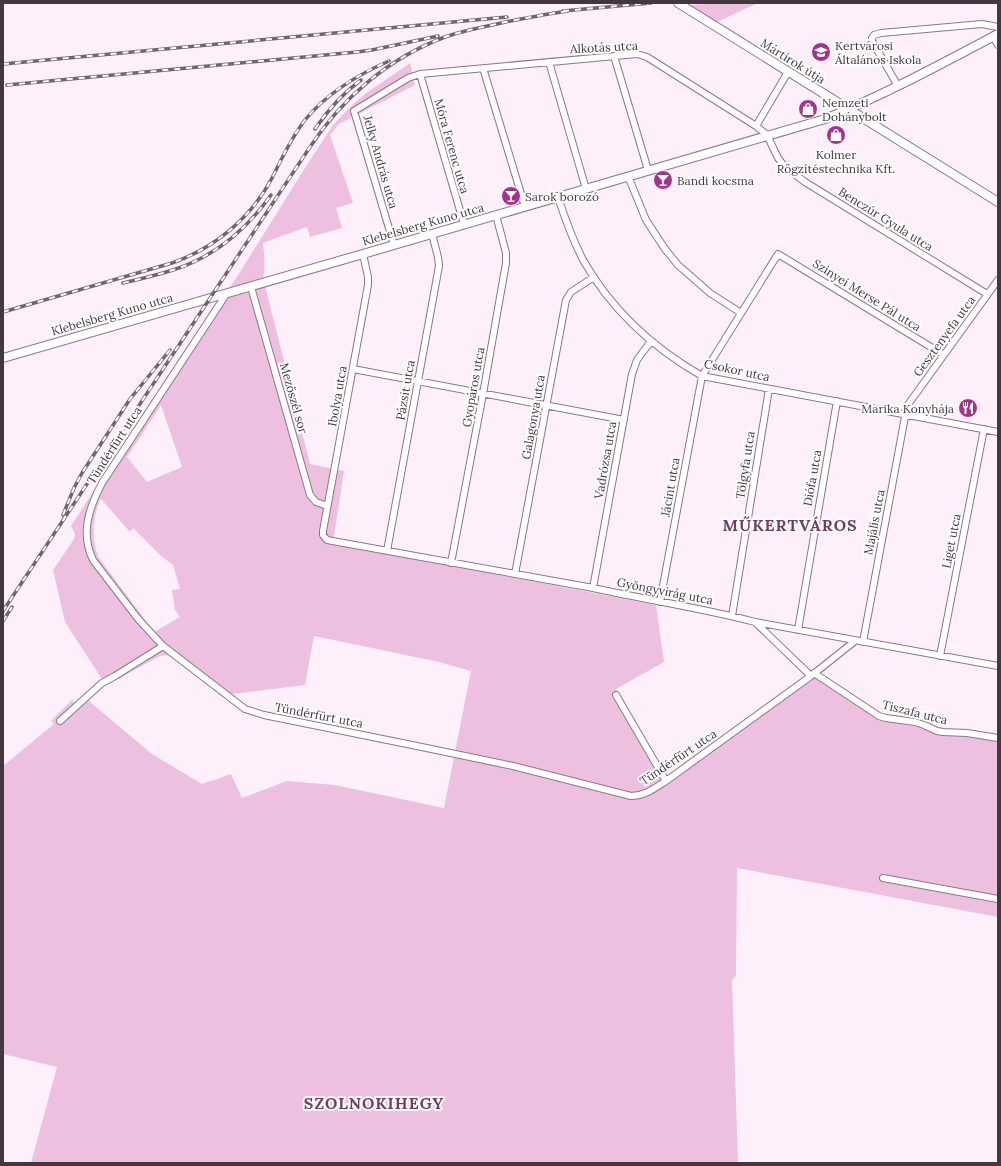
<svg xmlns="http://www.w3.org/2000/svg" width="1001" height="1166" font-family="Lora,serif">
<rect width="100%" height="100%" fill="#fef0fa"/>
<!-- green -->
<path fill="#eec0e0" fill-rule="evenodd" d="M 721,3 L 758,3 L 717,22 L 690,5 Z
M 410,63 L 415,85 L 339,124 L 330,135 L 353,203 L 336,208 L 342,228 L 310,237 L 307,227 L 263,243 C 264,255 266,266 263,278 L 310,464 L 344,471 L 333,543 L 656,605 L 664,662 L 616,689 L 665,786 L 815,677 L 885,721 L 998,742 L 998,917 L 737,868 L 736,976 L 732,980 L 738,1163 L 31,1163 L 57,1067 L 3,1054 L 3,766 L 54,724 L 51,721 L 72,700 L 75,704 L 83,696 L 152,754 L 202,784 L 231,774 L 242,798 L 287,781 L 335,785 L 444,808 L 471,671 L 439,662 L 314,636 L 305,685 L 224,695 L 170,655 L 160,656 L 107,685 L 100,676 L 65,622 L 53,570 L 74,539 L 75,534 L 71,526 L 197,332 L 233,283 L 303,171 L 333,125 L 349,108 L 365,94 ZM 161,405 L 182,467 L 147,482 L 127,457 ZM 101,499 L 130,532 L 133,528 L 160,555 L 173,565 L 180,589 L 172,590 L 175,610 L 180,617 L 154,632 L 99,558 C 91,541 92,516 101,499 Z"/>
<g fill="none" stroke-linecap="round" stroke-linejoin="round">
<!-- minor casing -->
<g stroke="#927489" stroke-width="8">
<path id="minor" d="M 993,37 L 998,45
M 614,56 L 648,170
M 549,62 L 586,189
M 483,68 L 525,207
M 420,74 L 464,224
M 898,86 L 872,41 L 872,38 L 874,35 L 881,33 L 982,24 L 998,27
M 756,126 L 788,72
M 628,176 L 646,220 L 665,249 L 678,265 L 710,293 L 741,313
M 558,197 C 565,219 573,240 583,260 C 611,309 653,348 702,376 L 998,432
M 394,245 L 354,111 L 408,78 L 420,74 L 637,54 L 647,57 L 756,126 L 767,135 L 778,158 L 784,166 L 805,182 L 987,294
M 363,254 L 368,277 L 368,285 L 323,531 L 323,535 L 327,540 L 593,588 C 647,600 702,608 755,622 L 998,666
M 251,287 L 310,495 L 316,502 L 327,506
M 227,293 L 102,483 C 89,508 80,533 93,560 L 139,620 L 163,646 L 245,709 L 264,715 L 412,745 L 513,766 L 631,796 C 645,796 655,788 666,781 L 811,676 L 855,641
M 353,369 L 624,420
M 387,551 L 439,266 L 438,257 L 432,234
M 451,563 L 483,394 L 506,263 L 506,253 L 496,215
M 515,574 L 566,300 L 571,292 L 594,277
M 593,588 L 632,374 L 637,360 L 651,341
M 660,602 L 702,376 L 778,254 L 944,355
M 732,616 L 769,389
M 755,622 L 811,676
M 798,630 L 837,401
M 863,642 L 907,406 L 998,280
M 940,656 L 984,429
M 814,673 L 879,716 L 886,718 L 915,722 L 924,725 L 937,731 L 943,732 L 967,733 L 998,738
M 616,695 L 666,781
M 60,721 L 102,683 L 115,676 L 163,646
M 883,878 L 998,899"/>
</g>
<!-- tertiary casing -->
<g stroke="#927489" stroke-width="10">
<path id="tertiary" d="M 678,3 L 998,202
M 3,358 L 394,245 L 825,119 C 884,95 941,64 998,34"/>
</g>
<!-- minor -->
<use href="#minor" stroke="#fff" stroke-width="6"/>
<!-- tertiary -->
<use href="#tertiary" stroke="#fff" stroke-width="8"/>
<!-- rail casing -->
<g stroke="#72656e" stroke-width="3.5">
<path id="rail" d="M 563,11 L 651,3
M 3,64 L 507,17
M 7,85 L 357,52 L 372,50 L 438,36
M 315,129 C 328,110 343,93 361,80
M 123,283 C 140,279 157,275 173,270 C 214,257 247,229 271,195
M 3,312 L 172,263 C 215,248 251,218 272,178 C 282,158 291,138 305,120 C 327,93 357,75 389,61
M 63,515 L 74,488 L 82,473 L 130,399 L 170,350
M 3,611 L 310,147 C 343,97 389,58 445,37 C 465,30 485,27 505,22 C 526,18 547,14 568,11
M 3,621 L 12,607"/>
</g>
<!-- rail -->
<use href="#rail" stroke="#fff" stroke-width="2" stroke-dasharray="6" stroke-linecap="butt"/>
</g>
<!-- icons -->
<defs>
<g id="school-disc" transform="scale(1)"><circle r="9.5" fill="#a5328d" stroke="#fff"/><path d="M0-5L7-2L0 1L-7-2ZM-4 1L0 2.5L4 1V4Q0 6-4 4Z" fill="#fff"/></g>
<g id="shop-disc" transform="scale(1)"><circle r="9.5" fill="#a5328d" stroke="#fff"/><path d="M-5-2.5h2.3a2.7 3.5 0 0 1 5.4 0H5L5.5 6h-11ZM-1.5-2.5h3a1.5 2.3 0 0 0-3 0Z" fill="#fff"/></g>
<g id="bar-disc" transform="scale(1)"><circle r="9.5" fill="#a5328d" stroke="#fff"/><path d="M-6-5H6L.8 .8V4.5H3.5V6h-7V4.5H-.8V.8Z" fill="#fff"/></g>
<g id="restaurant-disc" transform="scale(1)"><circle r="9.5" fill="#a5328d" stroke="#fff"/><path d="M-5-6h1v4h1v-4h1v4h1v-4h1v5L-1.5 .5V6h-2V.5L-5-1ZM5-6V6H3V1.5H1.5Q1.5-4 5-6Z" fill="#fff"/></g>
</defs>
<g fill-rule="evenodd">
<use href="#school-disc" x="821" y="52"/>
<use href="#shop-disc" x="808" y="109"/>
<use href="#shop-disc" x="836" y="135"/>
<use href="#bar-disc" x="663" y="180"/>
<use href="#bar-disc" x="511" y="196"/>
<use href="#restaurant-disc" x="968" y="408"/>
</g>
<g text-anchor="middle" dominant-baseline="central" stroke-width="4" stroke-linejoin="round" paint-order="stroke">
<!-- poi labels -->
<g font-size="12" fill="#443740" stroke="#fff" text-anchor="start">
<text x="835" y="45">Kertvárosi<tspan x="835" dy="14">Általános Iskola</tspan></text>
<text x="822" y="102">Nemzeti<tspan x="822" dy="14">Dohánybolt</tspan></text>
<text x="836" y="154" text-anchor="middle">Kolmer<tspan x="836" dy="14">Rögzítéstechnika Kft.</tspan></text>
<text x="677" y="180">Bandi kocsma</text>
<text x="525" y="196">Sarok borozó</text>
<text x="954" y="408" text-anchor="end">Marika Konyhája</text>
</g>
<!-- street labels -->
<g font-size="12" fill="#443740" stroke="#fff">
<text transform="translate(604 47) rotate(-3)">Alkotás utca</text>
<text transform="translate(793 61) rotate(32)">Mártírok útja</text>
<text transform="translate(452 146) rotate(74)">Móra Ferenc utca</text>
<text transform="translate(381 162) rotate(74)">Jelky András utca</text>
<text transform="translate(886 219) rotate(32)">Benczúr Gyula utca</text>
<text transform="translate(423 224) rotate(-16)">Klebelsberg Kuno utca</text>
<text transform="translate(867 295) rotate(32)">Szinyei Merse Pál utca</text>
<text transform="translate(112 314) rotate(-16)">Klebelsberg Kuno utca</text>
<text transform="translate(944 336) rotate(-54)">Gesztenyefa utca</text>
<text transform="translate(737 370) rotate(12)">Csokor utca</text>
<text transform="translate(473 387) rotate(-80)">Gyopáros utca</text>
<text transform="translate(405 390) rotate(-80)">Pázsit utca</text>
<text transform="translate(337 396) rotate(-80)">Ibolya utca</text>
<text transform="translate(294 398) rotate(74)">Mezőszél sor</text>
<text transform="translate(533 417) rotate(-80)">Galagonya utca</text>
<text transform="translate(114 445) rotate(-57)">Tündérfürt utca</text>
<text transform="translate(605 460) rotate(-80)">Vadrózsa utca</text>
<text transform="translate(745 465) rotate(-81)">Tölgyfa utca</text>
<text transform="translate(812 478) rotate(-80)">Diófa utca</text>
<text transform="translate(670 487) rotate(-80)">Jácint utca</text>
<text transform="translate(874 522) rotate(-79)">Majális utca</text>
<text transform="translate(951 541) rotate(-79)">Liget utca</text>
<text transform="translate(665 591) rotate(11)">Gyöngyvirág utca</text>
<text transform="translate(915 712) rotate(14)">Tiszafa utca</text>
<text transform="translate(319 715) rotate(11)">Tündérfürt utca</text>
<text transform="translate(678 757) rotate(-34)">Tündérfürt utca</text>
</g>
<!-- district labels -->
<g font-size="16" font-weight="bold" letter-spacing="1" fill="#753b66" stroke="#fff">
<text x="790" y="525">MŰKERTVÁROS</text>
<text x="374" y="1103">SZOLNOKIHEGY</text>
</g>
</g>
<!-- border -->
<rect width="1001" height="1166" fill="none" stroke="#443740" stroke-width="8"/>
</svg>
